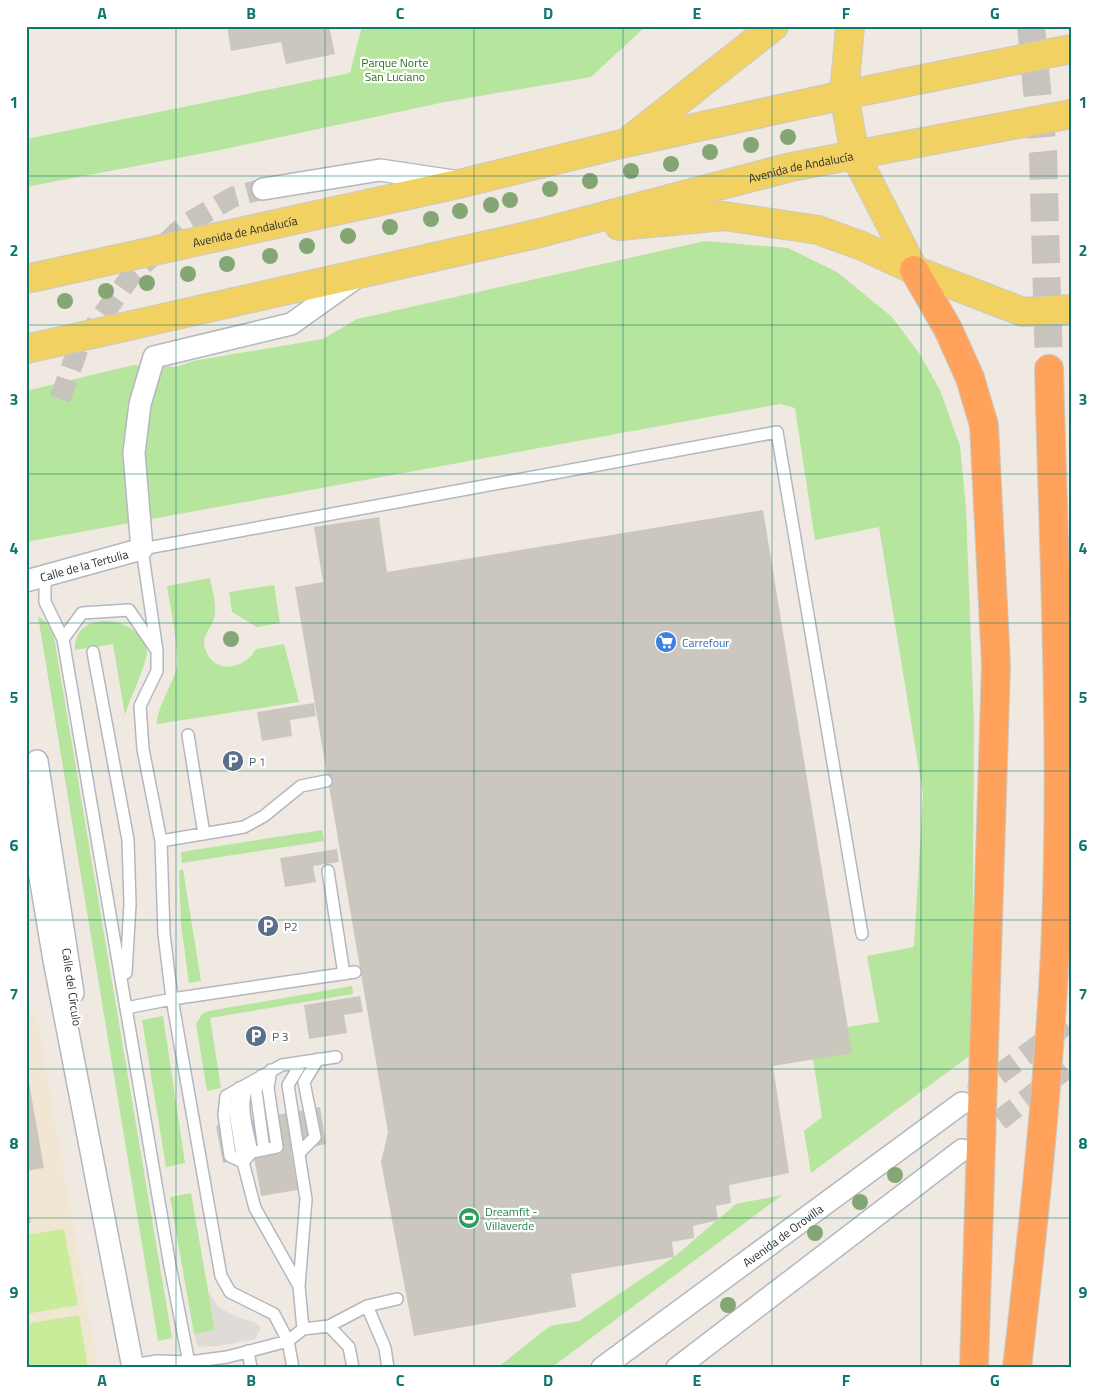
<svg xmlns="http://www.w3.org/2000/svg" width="1097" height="1394" font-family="'Titillium Web',sans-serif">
<rect width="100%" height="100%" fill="#efe9e1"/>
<!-- education -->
<path fill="#f0e6d1" d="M 36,1013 L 98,1368 L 26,1368 L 26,1014 Z"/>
<!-- green -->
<path fill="#b6e59e" d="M 362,26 L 646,26 L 591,77 L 445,102 L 220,150 L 26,187 L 26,139 L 350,73 Z
M 705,241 L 788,248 L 837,272 L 892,317 L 919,353 L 940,390 L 960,446 L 966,508 L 974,725 L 972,1054 L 811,1173 L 804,1131 L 822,1117 L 813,1059 L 847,1027 L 879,1022 L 867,956 L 914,947 L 923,794 L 879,527 L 815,540 L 795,408 L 780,404 L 26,542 L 26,391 L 133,365 L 176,367 L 193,361 L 323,339 L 357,319 Z
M 210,578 C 212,589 216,602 215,613 C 215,627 200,634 205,649 C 214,675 244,670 256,649 L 284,644 L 299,702 L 157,724 C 155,712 174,682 177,666 C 179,648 170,605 167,586 Z
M 274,585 L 280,623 L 257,627 L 232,612 L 229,592 Z
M 38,616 L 48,624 L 54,637 L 172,1338 L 158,1341 Z
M 106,621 C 122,621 145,632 147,651 C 148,660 129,702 125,715 L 113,644 L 75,650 C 74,631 87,621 106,621 Z
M 322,830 L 324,841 L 182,863 L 181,852 Z
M 183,869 L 201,981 L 189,983 L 181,924 L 179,871 Z
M 352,986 L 353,994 L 210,1018 L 221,1088 L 207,1091 L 196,1024 L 202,1014 L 209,1011 Z
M 163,1016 L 185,1163 L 166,1167 L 142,1020 Z
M 191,1193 L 215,1330 L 194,1334 L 170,1197 Z
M 782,1195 L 551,1368 L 497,1368 L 550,1326 L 579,1321 L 674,1257 L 736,1204 Z"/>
<!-- pitch -->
<path fill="#c9ec9a" d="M 64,1229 L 78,1305 L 26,1314 L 26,1235 Z
M 79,1315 L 88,1368 L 26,1368 L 26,1324 Z"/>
<!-- plaza -->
<path fill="#dfdcd8" d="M 208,1290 L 218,1307 L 239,1318 L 254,1322 L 261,1328 L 255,1339 L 218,1346 L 198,1347 L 194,1334 L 215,1330 Z"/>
<!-- building -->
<path fill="#cbc7bf" d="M 227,26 L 329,26 L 335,54 L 286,64 L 281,42 L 231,51 Z
M 763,510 L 852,1053 L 773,1066 L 789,1173 L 729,1185 L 731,1203 L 716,1206 L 718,1220 L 693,1226 L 694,1238 L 672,1242 L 674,1257 L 571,1274 L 576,1307 L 414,1336 L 381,1162 L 388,1132 L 295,587 L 323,582 L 314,527 L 379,517 L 387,572 Z
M 314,703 L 316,716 L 290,720 L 292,736 L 262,741 L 257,712 Z
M 337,849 L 339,862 L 313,866 L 316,882 L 285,887 L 280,858 Z
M 360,996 L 363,1012 L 344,1015 L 347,1033 L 309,1039 L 304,1005 Z
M 27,1071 L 44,1168 L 26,1171 L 26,1072 Z
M 320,1107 L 326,1144 L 291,1151 L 298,1190 L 261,1196 L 254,1157 L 223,1163 L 216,1126 Z
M 26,1200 L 31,1223 L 26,1224 Z"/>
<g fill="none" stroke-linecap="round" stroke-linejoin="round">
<!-- minor-tunnel -->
<path stroke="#c8c4bd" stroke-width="21" stroke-dasharray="21 11" stroke-linecap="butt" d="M 60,399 L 78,349 L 131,276 L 186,224 L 233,197 L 263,189
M 973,1094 L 1071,1021
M 974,1140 L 1071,1065"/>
<!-- motorway-tunnel -->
<path stroke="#c8c4bd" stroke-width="28" stroke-dasharray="28 14" stroke-linecap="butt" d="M 1031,26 L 1043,153 L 1049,369"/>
<!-- service casing -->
<g stroke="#b4b7c1" stroke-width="14">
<path id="service" d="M 45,576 L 45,602 L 63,639 L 170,1266 L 190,1368
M 63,639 L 82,613 L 129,610 L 155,648
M 93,652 L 128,840 L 130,904 L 126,973
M 188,735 L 204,834
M 161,841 L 244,827 L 264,816 L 301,786 L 326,781
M 328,871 L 344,974
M 126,1008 L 172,999 L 355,972
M 302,1062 L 288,1085 L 306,1199 L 299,1286 L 303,1329
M 261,1076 L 256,1091 L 264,1150
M 239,1088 L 235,1112 L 243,1162 L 255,1208 L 299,1286
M 247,1088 C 239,1106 248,1133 252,1152
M 299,1153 L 315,1137 L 304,1082 L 318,1059
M 243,1162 L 230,1156 L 224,1115 L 226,1096 L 282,1065 L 336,1057
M 243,1162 L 252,1152 L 277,1147 L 268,1088 L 271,1070
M 367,1306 L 385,1348 L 388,1368
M 329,1326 L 349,1347 L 353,1368
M 248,1351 L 251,1368
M 133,1365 L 157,1361 L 189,1362 L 227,1357 L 288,1341 L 303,1329 L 329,1326 L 367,1306 L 397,1299
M 293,1368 L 288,1341 L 274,1314 L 230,1292 L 221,1276 L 172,999 L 164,934 L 161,841 L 143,749 L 140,706 L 157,671 L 157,651 L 142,549 L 777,432 L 862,934"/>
</g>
<!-- minor casing -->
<g stroke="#b4b7c1" stroke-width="24">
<g id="minor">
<path d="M 263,189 L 380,170 L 453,181"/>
<path id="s1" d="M 26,581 L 142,549 L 134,453 L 140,404 L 154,357 L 291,324 L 357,277"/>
<path d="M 37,761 L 73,993"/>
<path d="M 26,793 L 54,960 L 133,1368"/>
<path id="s2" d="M 602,1368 L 962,1103"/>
<path d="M 677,1368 L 962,1150"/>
</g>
</g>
<!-- primary casing -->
<g stroke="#c9c9c9" stroke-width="30">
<g id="primary">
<path d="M 850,26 L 844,95 L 855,155 L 914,270"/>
<path d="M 632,138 L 774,26"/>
<path d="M 619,226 L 724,216 L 818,230 L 862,246 L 914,270 L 1023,312 L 1071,309"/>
<path id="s3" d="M 26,279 L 463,183 L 625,143 L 844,95 L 1071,49"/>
<path id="s4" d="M 26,349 L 536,234 L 791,167 L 1071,114"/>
</g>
</g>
<!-- motorway casing -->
<g stroke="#c9c9c9" stroke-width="30">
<path id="motorway" d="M 914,270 L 948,329 L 970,378 L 984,425 L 996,665 L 974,1368
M 1017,1368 C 1033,1229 1048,1091 1055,952 C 1064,758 1054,563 1049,369"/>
</g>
<!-- service -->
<use href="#service" stroke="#fff" stroke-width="11"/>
<!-- minor -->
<use href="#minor" stroke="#fff" stroke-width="21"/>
<!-- primary -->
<use href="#primary" stroke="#f2d163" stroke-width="28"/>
<!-- motorway -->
<use href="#motorway" stroke="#ffa35c" stroke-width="28"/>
</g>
<!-- trees -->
<g fill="#84a574">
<circle cx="788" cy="137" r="8"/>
<circle cx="751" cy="145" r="8"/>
<circle cx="710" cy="152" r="8"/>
<circle cx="671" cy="164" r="8"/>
<circle cx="631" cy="171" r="8"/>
<circle cx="590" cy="181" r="8"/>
<circle cx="550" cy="189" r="8"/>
<circle cx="510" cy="200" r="8"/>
<circle cx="491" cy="205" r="8"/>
<circle cx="460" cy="211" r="8"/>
<circle cx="431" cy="219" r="8"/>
<circle cx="390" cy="227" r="8"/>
<circle cx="348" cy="236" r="8"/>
<circle cx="307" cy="246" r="8"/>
<circle cx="270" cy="256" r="8"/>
<circle cx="227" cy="264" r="8"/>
<circle cx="188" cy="274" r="8"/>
<circle cx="147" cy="283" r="8"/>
<circle cx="106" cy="291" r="8"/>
<circle cx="65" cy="301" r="8"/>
<circle cx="231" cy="639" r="8"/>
<circle cx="895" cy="1175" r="8"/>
<circle cx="860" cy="1202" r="8"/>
<circle cx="815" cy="1233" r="8"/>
<circle cx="728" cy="1305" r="8"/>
</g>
<!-- grid -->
<path fill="none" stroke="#0f766e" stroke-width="1" stroke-opacity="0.55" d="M 176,26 L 176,1368M 325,26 L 325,1368M 474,26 L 474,1368M 623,26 L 623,1368M 772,26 L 772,1368M 921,26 L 921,1368M 26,176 L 1071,176M 26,325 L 1071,325M 26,474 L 1071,474M 26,623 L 1071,623M 26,771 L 1071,771M 26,920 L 1071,920M 26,1069 L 1071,1069M 26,1218 L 1071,1218"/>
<!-- icons -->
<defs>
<g id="supermarket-disc" transform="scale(1.125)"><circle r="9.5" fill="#3f7fe0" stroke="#fff"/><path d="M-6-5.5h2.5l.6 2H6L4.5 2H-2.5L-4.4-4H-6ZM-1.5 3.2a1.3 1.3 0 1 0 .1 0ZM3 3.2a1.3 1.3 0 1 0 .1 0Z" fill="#fff"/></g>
<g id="parking-disc" transform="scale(1.125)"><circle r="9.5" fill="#5c6f8a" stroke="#fff"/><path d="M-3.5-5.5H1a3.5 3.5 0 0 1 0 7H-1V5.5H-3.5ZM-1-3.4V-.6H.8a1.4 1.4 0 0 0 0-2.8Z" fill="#fff"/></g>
<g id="stadium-disc" transform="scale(1.125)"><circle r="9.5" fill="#2e9e5b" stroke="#fff"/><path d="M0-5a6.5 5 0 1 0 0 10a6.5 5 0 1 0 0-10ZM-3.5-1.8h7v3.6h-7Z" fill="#fff"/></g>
</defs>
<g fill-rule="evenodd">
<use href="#supermarket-disc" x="666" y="642"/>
<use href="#parking-disc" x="233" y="761"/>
<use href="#parking-disc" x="268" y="926"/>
<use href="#parking-disc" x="256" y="1036"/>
<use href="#stadium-disc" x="469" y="1218"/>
</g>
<g text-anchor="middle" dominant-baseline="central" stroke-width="4.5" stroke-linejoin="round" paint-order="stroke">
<!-- park labels -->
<g font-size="12" fill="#2c6e1b" stroke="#fff">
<text x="395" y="62">Parque Norte<tspan x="395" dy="14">San Luciano</tspan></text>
</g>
<!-- street labels -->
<g font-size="12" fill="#2e2e2e" stroke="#fff">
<text stroke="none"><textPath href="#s4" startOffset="796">Avenida de Andalucía</textPath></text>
<text stroke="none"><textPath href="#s3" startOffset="224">Avenida de Andalucía</textPath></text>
<text stroke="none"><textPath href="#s1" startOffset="60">Calle de la Tertulia</textPath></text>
<text transform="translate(72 987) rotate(82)">Calle del Círculo</text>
<text stroke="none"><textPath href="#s2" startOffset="224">Avenida de Orovilla</textPath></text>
</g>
<!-- shop labels -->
<g font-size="12" fill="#366cbe" stroke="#fff" text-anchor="start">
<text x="682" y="642">Carrefour</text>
</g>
<!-- service labels -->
<g font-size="12" fill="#4e5e75" stroke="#fff" text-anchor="start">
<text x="249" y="761">P 1</text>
<text x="284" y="926">P2</text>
<text x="272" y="1036">P 3</text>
</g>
<!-- leisure labels -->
<g font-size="12" fill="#27864d" stroke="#fff" text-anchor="start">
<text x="485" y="1211">Dreamfit -<tspan x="485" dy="14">Villaverde</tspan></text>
</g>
</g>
<!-- border -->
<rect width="1097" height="1394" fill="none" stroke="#ffffff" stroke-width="55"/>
<rect x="28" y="28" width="1042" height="1338" fill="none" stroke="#0f766e" stroke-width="2"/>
<g font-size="16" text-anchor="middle" font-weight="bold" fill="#0f766e">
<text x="102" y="19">A</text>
<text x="251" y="19">B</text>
<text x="400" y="19">C</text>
<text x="548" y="19">D</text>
<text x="697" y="19">E</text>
<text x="846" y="19">F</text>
<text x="995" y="19">G</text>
<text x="14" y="108">1</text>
<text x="1083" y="108">1</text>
<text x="14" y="256">2</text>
<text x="1083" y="256">2</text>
<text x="14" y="405">3</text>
<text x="1083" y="405">3</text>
<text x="14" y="554">4</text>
<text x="1083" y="554">4</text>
<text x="14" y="703">5</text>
<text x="1083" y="703">5</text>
<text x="14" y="851">6</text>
<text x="1083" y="851">6</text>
<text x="14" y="1000">7</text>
<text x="1083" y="1000">7</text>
<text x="14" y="1149">8</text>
<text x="1083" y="1149">8</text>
<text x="14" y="1298">9</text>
<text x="1083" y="1298">9</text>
<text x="102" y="1386">A</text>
<text x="251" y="1386">B</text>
<text x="400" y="1386">C</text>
<text x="548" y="1386">D</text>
<text x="697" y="1386">E</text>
<text x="846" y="1386">F</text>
<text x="995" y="1386">G</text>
</g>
</svg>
